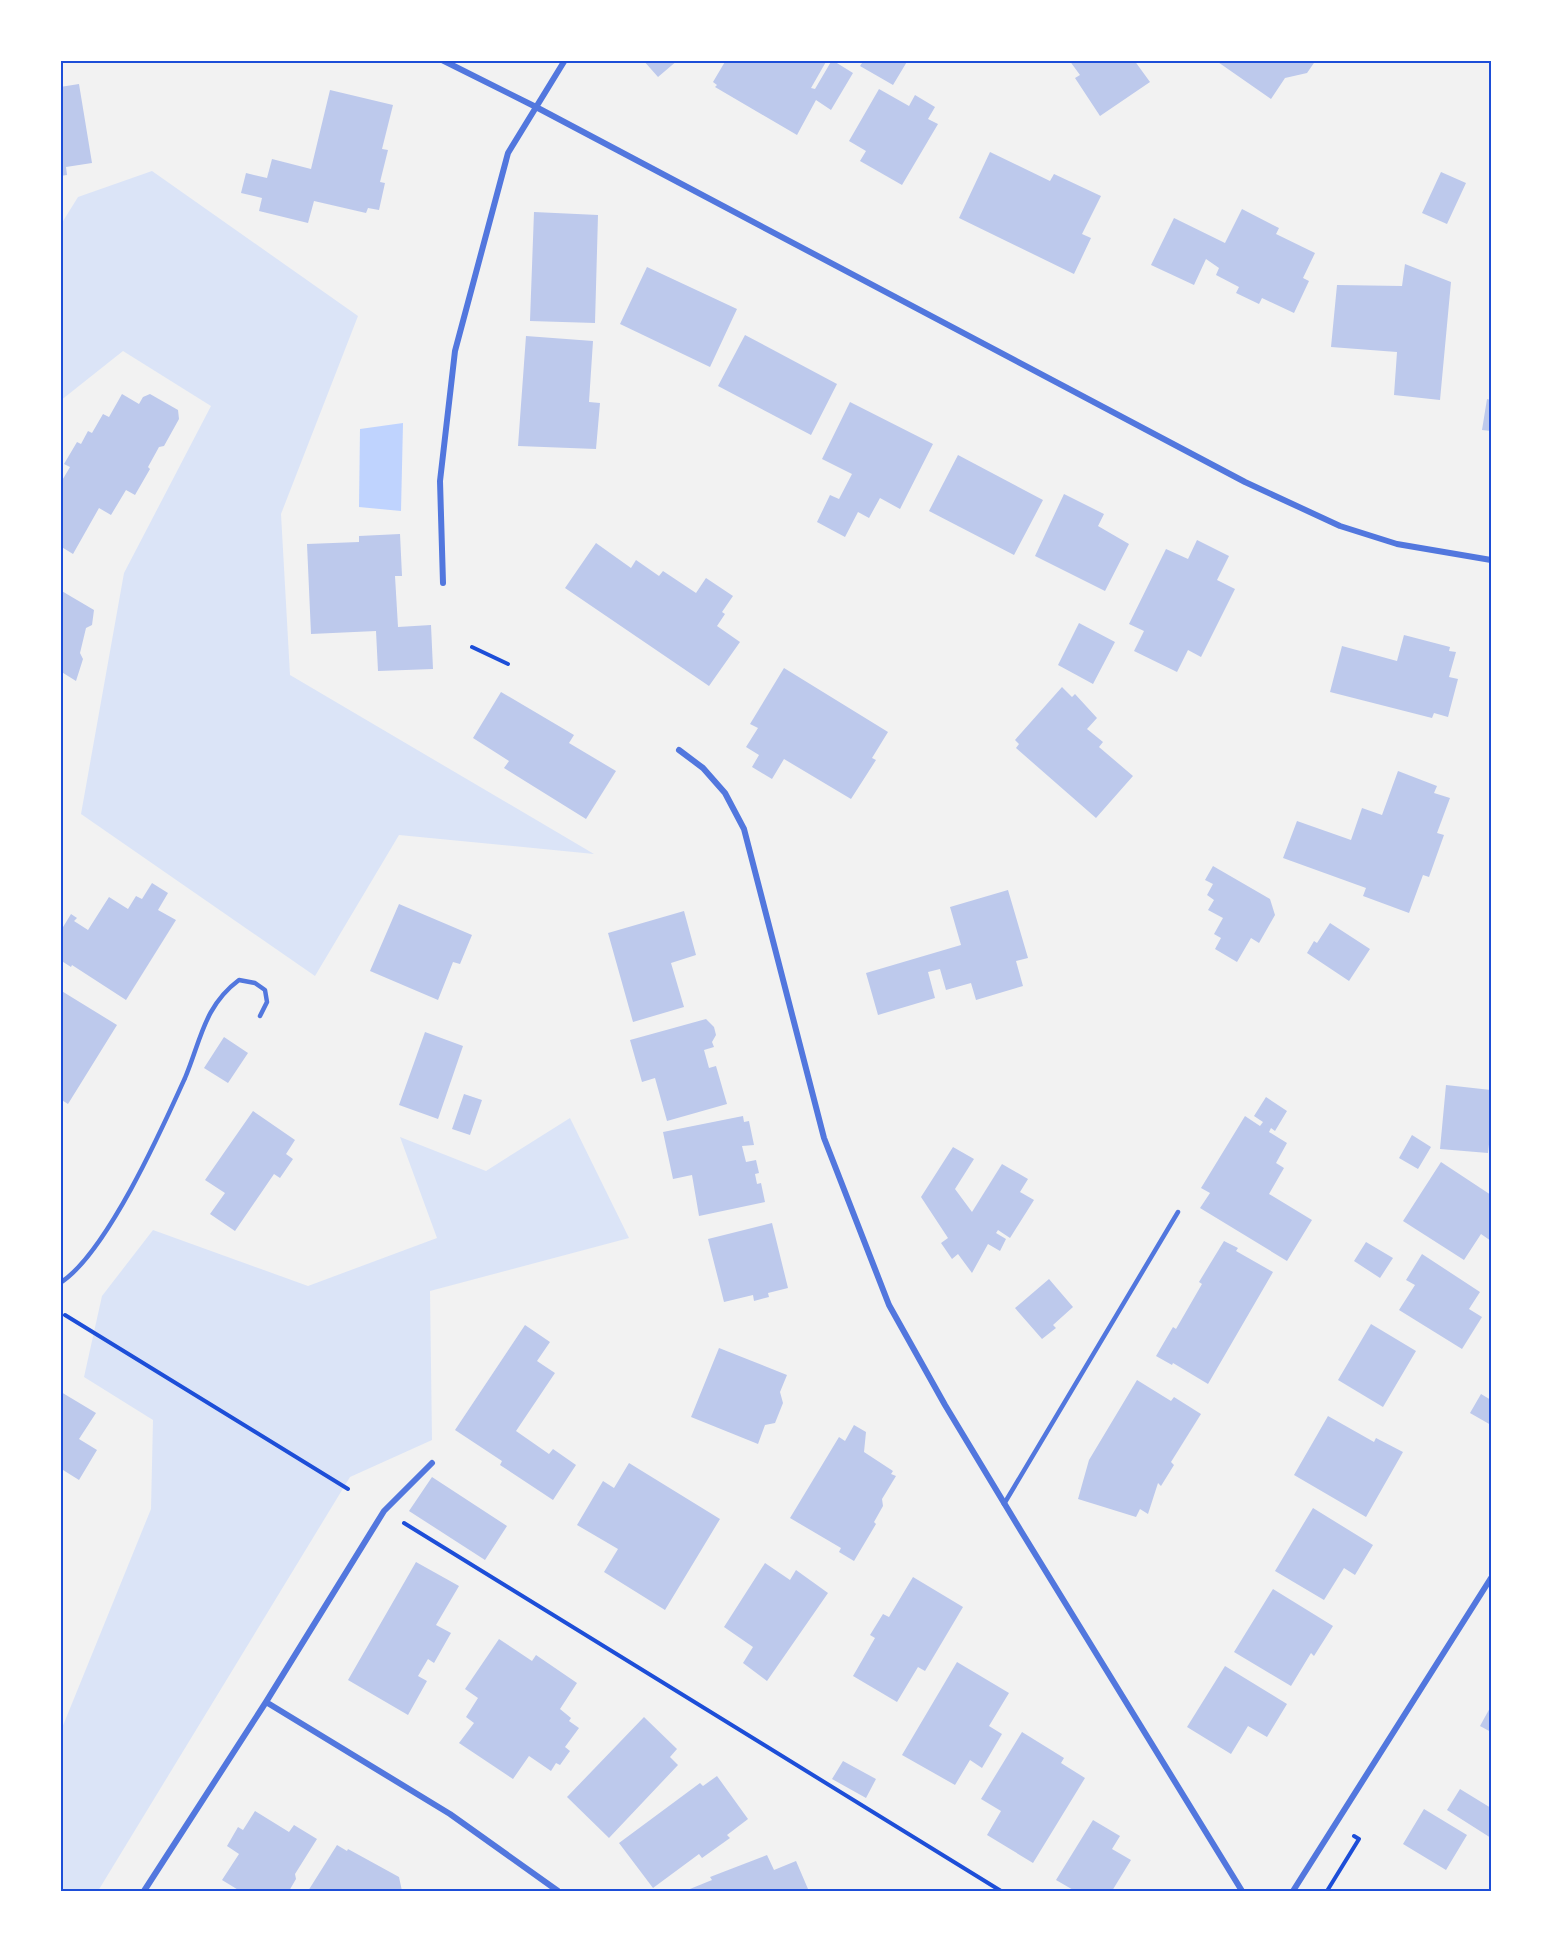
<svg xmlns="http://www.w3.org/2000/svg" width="1551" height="1951" font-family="Quicksand,sans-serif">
<rect width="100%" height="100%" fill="#f2f2f2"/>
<!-- green -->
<path fill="#dbe4f7" d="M 152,171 L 358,316 L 281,514 L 290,675 L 594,854 L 399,835 L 315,976 L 81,814 L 124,573 L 211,406 L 123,351 L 60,401 L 60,226 L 78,197 Z
M 570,1118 L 629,1238 L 430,1291 L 432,1440 L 350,1477 L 98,1891 L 60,1891 L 60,1733 L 151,1509 L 153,1420 L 84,1377 L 102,1296 L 153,1230 L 308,1286 L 437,1238 L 400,1137 L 486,1171 Z"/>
<!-- water -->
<path fill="#bfd3fe" d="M 403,423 L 401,511 L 359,507 L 360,429 Z"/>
<!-- building -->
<path fill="#bdc9ec" d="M 643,60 L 678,60 L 658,77 Z
M 726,60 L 827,60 L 811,88 L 815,89 L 832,60 L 853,73 L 831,110 L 816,100 L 797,135 L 715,87 L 717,85 L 713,82 Z
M 864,60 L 908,60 L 893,85 L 860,66 Z
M 1069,60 L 1134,60 L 1150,82 L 1100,116 L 1075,78 L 1080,75 Z
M 1215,60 L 1316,60 L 1307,73 L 1285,78 L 1271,99 Z
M 79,84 L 92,163 L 66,167 L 67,175 L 60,176 L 60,87 Z
M 879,89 L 909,106 L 915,95 L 935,107 L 928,119 L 938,124 L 902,185 L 860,161 L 866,151 L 849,141 Z
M 330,90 L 393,105 L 382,149 L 388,150 L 380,182 L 385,183 L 379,210 L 368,208 L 366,213 L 314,201 L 308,223 L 259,211 L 262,198 L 241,193 L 246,173 L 267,178 L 272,159 L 311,169 Z
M 990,152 L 1050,181 L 1054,174 L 1101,196 L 1082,234 L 1091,238 L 1074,274 L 959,218 Z
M 1441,172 L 1466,183 L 1447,224 L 1422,213 Z
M 1242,209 L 1279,228 L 1276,234 L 1315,253 L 1303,278 L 1309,281 L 1294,313 L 1262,298 L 1259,304 L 1236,293 L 1239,287 L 1216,275 L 1219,268 L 1206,259 L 1194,285 L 1151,265 L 1174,218 L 1225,243 Z
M 534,212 L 598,215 L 595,323 L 530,321 Z
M 1405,264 L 1451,282 L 1440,400 L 1394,395 L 1397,352 L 1331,347 L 1337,285 L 1402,286 Z
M 647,267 L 737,309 L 710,367 L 620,324 Z
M 745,335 L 837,384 L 811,435 L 718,386 Z
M 526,336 L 593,341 L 589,402 L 600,403 L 596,449 L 518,446 Z
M 122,394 L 139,404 L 143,397 L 150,394 L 178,410 L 179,419 L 164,446 L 159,447 L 148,467 L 150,469 L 135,495 L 126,490 L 111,515 L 99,508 L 73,554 L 60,546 L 60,484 L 70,467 L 64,464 L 77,442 L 81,444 L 88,431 L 92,433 L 103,414 L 109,417 Z
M 1487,399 L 1491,400 L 1491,431 L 1482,430 Z
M 850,402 L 933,444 L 900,509 L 880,498 L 869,518 L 858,512 L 845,537 L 817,522 L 830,495 L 839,499 L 852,474 L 822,459 Z
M 958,455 L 1043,500 L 1014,555 L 929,511 Z
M 1064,494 L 1104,514 L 1098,526 L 1129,544 L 1105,591 L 1035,556 Z
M 400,534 L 402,576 L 395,576 L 398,627 L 431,625 L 433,669 L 378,671 L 376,631 L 311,634 L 307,544 L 359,542 L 359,536 Z
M 1197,540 L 1229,556 L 1217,580 L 1235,589 L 1201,657 L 1188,650 L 1177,672 L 1134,651 L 1144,631 L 1129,624 L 1166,549 L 1188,559 Z
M 596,543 L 631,568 L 636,560 L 659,576 L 663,571 L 696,593 L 706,578 L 733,596 L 722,612 L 725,614 L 717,626 L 740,642 L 709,686 L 565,588 Z
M 60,590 L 94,610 L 92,625 L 86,628 L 80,653 L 83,659 L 76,681 L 60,671 Z
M 1079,623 L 1115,642 L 1093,684 L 1058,665 Z
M 1404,635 L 1450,647 L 1449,651 L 1456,652 L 1449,677 L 1458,679 L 1448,717 L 1434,713 L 1432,718 L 1330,692 L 1342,646 L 1397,661 Z
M 784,668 L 888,732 L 872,758 L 876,760 L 851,799 L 784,759 L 772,779 L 752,767 L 759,755 L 746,747 L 758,728 L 750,724 Z
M 1062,687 L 1072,697 L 1075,694 L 1097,718 L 1087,729 L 1103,742 L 1099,747 L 1133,776 L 1096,818 L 1016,748 L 1019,744 L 1015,740 Z
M 501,692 L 574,735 L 569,743 L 616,771 L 586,819 L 504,768 L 509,761 L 473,738 Z
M 1398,771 L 1437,786 L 1434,793 L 1450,798 L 1437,833 L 1444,835 L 1429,877 L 1423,875 L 1409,913 L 1363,896 L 1366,888 L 1283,858 L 1297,821 L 1351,840 L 1362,808 L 1382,815 Z
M 1213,866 L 1270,899 L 1275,915 L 1259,943 L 1251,938 L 1237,962 L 1215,949 L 1221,938 L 1214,934 L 1223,918 L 1208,910 L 1214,900 L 1207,895 L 1213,884 L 1205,880 Z
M 152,883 L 168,893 L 158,910 L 176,920 L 126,1000 L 72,965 L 71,967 L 60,960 L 60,932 L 71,914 L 77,918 L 74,921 L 88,930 L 109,897 L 128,909 L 136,896 L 142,899 Z
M 1008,890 L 1028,958 L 1016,961 L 1023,986 L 976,1000 L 971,983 L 946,990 L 940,969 L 928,972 L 935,998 L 878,1015 L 866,973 L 961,945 L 950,907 Z
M 399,904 L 472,935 L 460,964 L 453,962 L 438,1000 L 370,971 Z
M 684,911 L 696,955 L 671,963 L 684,1007 L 633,1022 L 608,933 Z
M 1330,923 L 1370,949 L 1349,981 L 1307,953 L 1314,941 L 1317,943 Z
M 60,990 L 117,1025 L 68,1104 L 60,1099 Z
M 706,1019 L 714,1027 L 716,1035 L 712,1042 L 714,1047 L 704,1050 L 709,1068 L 716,1066 L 727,1104 L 667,1121 L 655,1078 L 642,1082 L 630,1040 Z
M 425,1032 L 463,1046 L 438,1119 L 399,1105 Z
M 224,1037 L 248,1053 L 228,1083 L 204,1068 Z
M 1446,1085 L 1491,1090 L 1491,1127 L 1488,1153 L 1440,1149 Z
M 464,1094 L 482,1100 L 470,1135 L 452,1129 Z
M 1266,1097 L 1287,1111 L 1275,1131 L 1271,1128 L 1269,1132 L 1287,1143 L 1276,1163 L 1284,1168 L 1269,1194 L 1312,1220 L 1287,1261 L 1200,1208 L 1210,1193 L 1201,1188 L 1245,1116 L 1260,1126 L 1263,1122 L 1254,1116 Z
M 253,1111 L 295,1140 L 286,1154 L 293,1159 L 280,1178 L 274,1174 L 235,1231 L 210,1214 L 225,1193 L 205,1180 Z
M 743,1116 L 744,1122 L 749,1121 L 754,1145 L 742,1146 L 746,1162 L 756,1160 L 759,1173 L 755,1174 L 757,1184 L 761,1183 L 765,1202 L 699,1216 L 692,1175 L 673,1179 L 663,1132 Z
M 1412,1135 L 1431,1147 L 1418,1169 L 1399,1158 Z
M 953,1147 L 974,1159 L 955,1189 L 972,1212 L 1002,1164 L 1028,1179 L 1020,1192 L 1034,1200 L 1010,1238 L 998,1230 L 996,1233 L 1006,1239 L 1000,1251 L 988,1244 L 972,1273 L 958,1254 L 952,1259 L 941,1243 L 948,1238 L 921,1197 Z
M 1441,1162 L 1491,1195 L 1491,1241 L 1481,1234 L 1464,1260 L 1403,1221 Z
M 772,1223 L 788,1288 L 768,1293 L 769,1297 L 754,1301 L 753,1295 L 724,1302 L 708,1239 Z
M 1224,1241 L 1238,1248 L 1236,1251 L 1273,1272 L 1208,1384 L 1173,1363 L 1172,1365 L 1156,1356 L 1173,1327 L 1176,1329 L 1202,1284 L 1199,1282 Z
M 1366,1242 L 1393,1258 L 1380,1278 L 1354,1261 Z
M 1422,1254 L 1480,1292 L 1469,1309 L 1482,1317 L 1462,1349 L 1399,1310 L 1415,1285 L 1406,1280 Z
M 1049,1279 L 1073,1307 L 1053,1325 L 1056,1328 L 1042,1339 L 1015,1308 Z
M 1371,1324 L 1416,1351 L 1383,1407 L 1338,1380 Z
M 525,1325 L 550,1342 L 537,1361 L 555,1373 L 516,1431 L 549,1454 L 553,1449 L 576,1465 L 553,1500 L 500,1465 L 502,1461 L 455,1430 Z
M 719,1348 L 787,1375 L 780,1392 L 783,1403 L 775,1423 L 765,1425 L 758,1444 L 691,1417 Z
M 1137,1380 L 1171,1401 L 1174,1397 L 1201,1414 L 1171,1462 L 1174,1465 L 1161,1486 L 1158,1483 L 1148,1514 L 1140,1509 L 1136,1517 L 1078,1499 L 1089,1460 Z
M 61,1392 L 96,1413 L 79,1439 L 97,1450 L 79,1480 L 63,1470 L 60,1474 Z
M 1481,1394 L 1491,1400 L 1491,1425 L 1470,1413 Z
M 1328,1416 L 1374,1442 L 1376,1438 L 1403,1452 L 1366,1517 L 1294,1475 Z
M 854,1425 L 866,1432 L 864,1452 L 893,1471 L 891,1474 L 896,1476 L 882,1499 L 883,1506 L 874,1522 L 876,1524 L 854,1561 L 839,1552 L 841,1548 L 790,1518 L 839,1437 L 845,1441 Z
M 629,1463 L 720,1519 L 665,1610 L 604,1572 L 618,1549 L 577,1525 L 603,1481 L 614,1488 Z
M 432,1477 L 507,1526 L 485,1560 L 409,1511 Z
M 1313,1508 L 1373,1545 L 1355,1575 L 1344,1568 L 1324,1600 L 1275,1571 Z
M 416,1562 L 459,1586 L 436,1625 L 451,1633 L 434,1663 L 428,1659 L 418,1676 L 427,1681 L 408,1715 L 348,1680 Z
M 765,1563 L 790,1580 L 796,1570 L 828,1593 L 767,1681 L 743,1663 L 753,1647 L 724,1627 Z
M 913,1577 L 963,1607 L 925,1671 L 918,1667 L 897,1702 L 853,1676 L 875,1638 L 870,1635 L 883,1614 L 889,1617 Z
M 1273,1589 L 1333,1626 L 1314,1656 L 1311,1653 L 1291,1686 L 1234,1652 Z
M 499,1639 L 532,1661 L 536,1655 L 577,1683 L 560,1709 L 571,1718 L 569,1721 L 579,1728 L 565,1747 L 570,1751 L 560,1765 L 556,1763 L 551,1771 L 529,1756 L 513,1779 L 459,1743 L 474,1723 L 466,1717 L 478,1698 L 465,1689 Z
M 957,1662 L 1009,1693 L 989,1726 L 1002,1734 L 982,1768 L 970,1760 L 955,1785 L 902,1755 Z
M 1225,1666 L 1287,1704 L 1267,1737 L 1248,1726 L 1231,1754 L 1187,1727 Z
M 1491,1706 L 1491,1732 L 1480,1726 Z
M 644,1717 L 677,1749 L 670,1757 L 678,1765 L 609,1838 L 567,1797 Z
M 1022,1732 L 1064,1758 L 1061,1763 L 1085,1778 L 1033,1863 L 987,1835 L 1001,1811 L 981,1799 Z
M 843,1761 L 876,1779 L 866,1798 L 832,1779 Z
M 717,1776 L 748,1819 L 727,1835 L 730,1838 L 702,1858 L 699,1854 L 653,1888 L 619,1843 L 700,1783 L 703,1786 Z
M 1460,1789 L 1491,1808 L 1491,1838 L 1447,1810 Z
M 1424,1809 L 1467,1835 L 1446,1870 L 1403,1844 Z
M 255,1811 L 289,1832 L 294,1825 L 317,1839 L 295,1874 L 296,1879 L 289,1891 L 240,1891 L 222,1880 L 239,1854 L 227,1846 L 238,1827 L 243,1830 Z
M 1093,1820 L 1120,1836 L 1112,1849 L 1131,1860 L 1112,1891 L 1075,1891 L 1056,1880 Z
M 337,1845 L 347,1851 L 348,1849 L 399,1877 L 402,1891 L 308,1891 Z
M 767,1855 L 774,1870 L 796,1861 L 808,1889 L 803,1891 L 685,1891 L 712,1880 L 710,1877 Z"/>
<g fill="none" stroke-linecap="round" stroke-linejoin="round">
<!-- path -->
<path stroke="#1d4ed8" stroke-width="4" d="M 472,647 L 508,664
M 65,1315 L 348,1489
M 404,1523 L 1001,1891
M 1327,1891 L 1359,1839 L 1354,1836"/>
<!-- service -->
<path stroke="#5277de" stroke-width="4.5" d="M 60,1283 C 106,1254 162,1129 185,1078 C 201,1040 204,1006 239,980 L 255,983 L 265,990 L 267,1002 L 260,1016
M 1004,1504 L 1178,1212"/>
<!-- minor -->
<path stroke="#5277de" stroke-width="6" d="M 442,60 L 536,107 L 1245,482 L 1340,526 L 1397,544 L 1491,560
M 443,583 L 440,481 L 455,351 L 508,153 L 565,60
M 679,750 L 703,768 L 725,793 L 744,829 L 824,1138 L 889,1305 L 945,1405 L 1021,1531 L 1242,1891
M 266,1702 L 450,1814 L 558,1891
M 144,1891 L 266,1702 L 384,1511 L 432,1463
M 1293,1891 L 1491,1578"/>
</g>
<!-- border -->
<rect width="1551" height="1951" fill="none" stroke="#ffffff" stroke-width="123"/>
<rect x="62" y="62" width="1428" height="1828" fill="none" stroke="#1d4ed8" stroke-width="2"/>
</svg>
